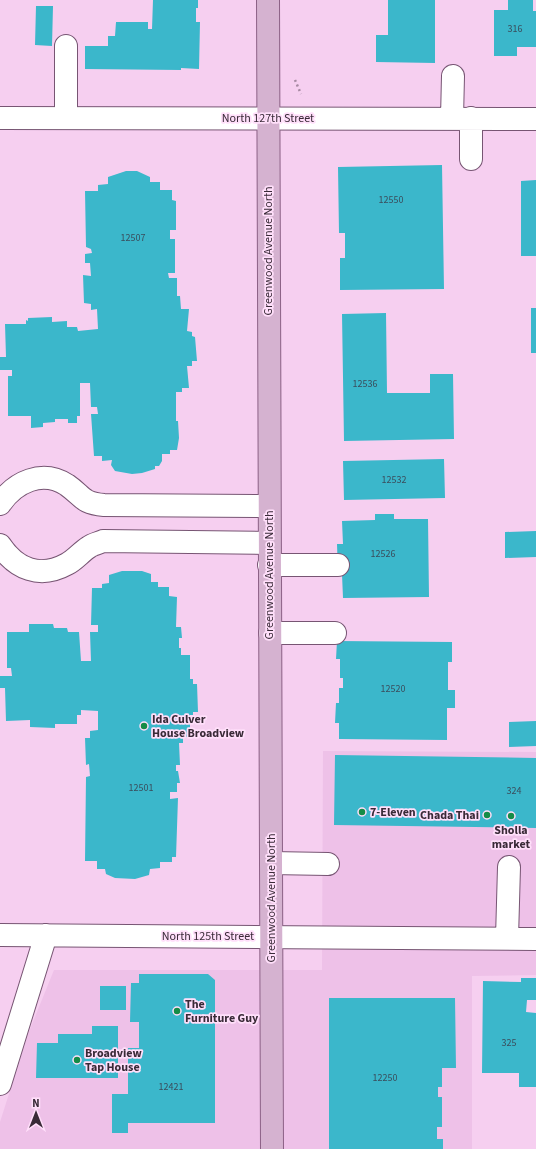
<svg xmlns="http://www.w3.org/2000/svg" width="536" height="1149" font-family="'Source Sans 3',sans-serif">
<rect width="100%" height="100%" fill="#f6cff0"/>
<!-- built -->
<path fill="#eec1e8" d="M 323,751 L 536,752 L 536,975 L 472,976 L 472,1149 L 0,1149 L 0,1122 L 28,1034 L 54,970 L 322,970 Z"/>
<!-- building -->
<path fill="#3bb7cb" d="M 153,0 L 198,0 L 198,8 L 196,8 L 196,22 L 200,22 L 199,69 L 181,68 L 181,70 L 85,69 L 85,46 L 108,46 L 108,36 L 115,36 L 116,22 L 148,22 L 148,29 L 152,29 Z
M 388,0 L 435,0 L 435,63 L 376,62 L 376,35 L 388,35 Z
M 508,0 L 533,0 L 533,11 L 536,11 L 536,47 L 517,47 L 517,56 L 494,56 L 494,10 L 508,10 Z
M 36,6 L 53,6 L 52,46 L 35,45 Z
M 442,165 L 444,289 L 340,290 L 340,258 L 345,258 L 345,233 L 339,233 L 338,167 Z
M 126,171 L 137,171 L 150,177 L 150,182 L 160,182 L 160,190 L 172,190 L 172,200 L 176,201 L 176,230 L 170,230 L 170,239 L 175,239 L 175,273 L 168,273 L 169,278 L 177,278 L 177,296 L 180,296 L 181,309 L 189,309 L 187,331 L 192,332 L 192,336 L 195,337 L 197,361 L 192,361 L 192,366 L 187,366 L 189,388 L 182,388 L 182,392 L 176,392 L 176,421 L 178,421 L 179,438 L 177,450 L 170,450 L 170,454 L 162,454 L 162,461 L 159,466 L 155,466 L 155,469 L 142,473 L 132,474 L 115,471 L 111,465 L 112,460 L 102,461 L 102,456 L 94,456 L 91,414 L 98,414 L 97,407 L 91,407 L 90,383 L 80,383 L 80,416 L 77,416 L 77,423 L 68,423 L 68,419 L 55,419 L 55,422 L 43,423 L 43,427 L 31,428 L 31,416 L 8,416 L 8,376 L 12,376 L 12,370 L 0,370 L 0,357 L 6,357 L 5,324 L 26,324 L 26,320 L 28,321 L 28,318 L 52,317 L 52,322 L 67,321 L 67,327 L 77,327 L 78,331 L 98,329 L 97,309 L 91,310 L 91,304 L 84,303 L 83,275 L 91,276 L 90,263 L 85,263 L 85,254 L 92,253 L 91,249 L 86,247 L 85,191 L 98,191 L 98,185 L 108,184 L 108,177 Z
M 536,180 L 536,256 L 521,256 L 521,181 Z
M 531,308 L 536,308 L 536,353 L 531,353 Z
M 386,313 L 387,393 L 430,393 L 430,374 L 453,374 L 454,439 L 344,441 L 342,314 Z
M 444,459 L 445,498 L 344,500 L 343,461 Z
M 375,514 L 394,514 L 394,519 L 428,519 L 429,597 L 343,598 L 342,574 L 338,574 L 337,544 L 343,544 L 342,521 L 375,520 Z
M 536,531 L 536,557 L 505,558 L 505,532 Z
M 122,571 L 142,571 L 151,574 L 151,582 L 158,582 L 158,587 L 169,587 L 169,596 L 177,597 L 176,627 L 181,627 L 182,638 L 179,638 L 179,648 L 181,648 L 181,655 L 190,655 L 190,679 L 193,679 L 193,684 L 197,684 L 198,712 L 193,712 L 193,715 L 190,715 L 190,737 L 183,737 L 183,743 L 179,743 L 180,765 L 176,765 L 176,771 L 178,771 L 180,783 L 177,783 L 177,792 L 170,792 L 170,799 L 178,798 L 176,857 L 172,857 L 172,862 L 160,862 L 160,868 L 150,869 L 149,875 L 135,879 L 115,878 L 106,874 L 105,869 L 97,869 L 97,861 L 85,861 L 86,777 L 90,776 L 89,764 L 86,765 L 85,738 L 90,738 L 90,731 L 98,730 L 98,711 L 81,710 L 81,715 L 77,715 L 77,724 L 55,724 L 55,728 L 30,727 L 30,720 L 6,721 L 5,688 L 0,688 L 0,676 L 12,676 L 11,668 L 7,668 L 7,632 L 29,632 L 29,624 L 53,624 L 54,628 L 67,628 L 68,632 L 79,632 L 81,661 L 91,661 L 90,632 L 98,632 L 98,625 L 91,625 L 92,588 L 102,588 L 102,584 L 109,583 L 109,575 Z
M 337,641 L 452,642 L 452,662 L 448,662 L 448,690 L 455,690 L 455,708 L 447,708 L 447,740 L 339,739 L 339,723 L 335,723 L 336,703 L 339,703 L 339,688 L 343,688 L 343,678 L 340,678 L 340,659 L 336,659 Z
M 536,721 L 536,746 L 509,747 L 509,722 Z
M 335,755 L 536,758 L 536,828 L 334,825 Z
M 139,974 L 208,974 L 215,980 L 215,1123 L 128,1123 L 128,1133 L 112,1133 L 112,1094 L 128,1094 L 128,1048 L 139,1048 L 139,1022 L 130,1022 L 131,983 L 139,983 Z
M 521,978 L 536,978 L 536,1000 L 527,1000 L 526,1012 L 536,1013 L 536,1087 L 519,1087 L 519,1073 L 482,1073 L 483,981 L 521,982 Z
M 100,986 L 126,986 L 126,1010 L 100,1010 Z
M 329,998 L 455,998 L 456,1068 L 442,1068 L 442,1087 L 438,1087 L 438,1097 L 442,1097 L 442,1127 L 437,1127 L 437,1139 L 443,1139 L 443,1149 L 329,1149 Z
M 92,1026 L 118,1026 L 118,1078 L 36,1078 L 37,1043 L 58,1043 L 58,1034 L 92,1034 Z"/>
<g fill="none" stroke-linecap="round" stroke-linejoin="round">
<!-- minor casing -->
<g stroke="#775573" stroke-width="24">
<path id="minor" d="M 0,118 L 536,119
M 66,118 L 66,46
M 452,118 L 453,76
M 471,118 L 471,159
M 0,504 C 15,482 42,469 67,485 C 83,496 81,503 104,505 L 269,506
M 0,545 C 16,569 40,579 67,564 C 75,560 81,552 89,547 C 93,544 99,543 103,541 L 269,543
M 269,565 L 338,565
M 270,633 L 335,633
M 271,863 L 328,864
M 0,935 L 536,939
M 507,938 L 509,867
M 0,1084 L 46,935"/>
</g>
<!-- major casing -->
<g stroke="#8c6186" stroke-width="24">
<path id="major" d="M 268,0 L 272,1149"/>
</g>
<!-- path -->
<path stroke="#a689a2" stroke-width="2.5" stroke-dasharray="2 3" stroke-linecap="butt" d="M 295,80 L 301,94"/>
<!-- minor -->
<use href="#minor" stroke="#fff" stroke-width="22"/>
<!-- major -->
<use href="#major" stroke="#d5b2d0" stroke-width="22"/>
</g>
<!-- markers -->
<g fill="#158c47" stroke="#ffdffa" stroke-width="1.5">
<circle cx="144" cy="726" r="4"/>
<circle cx="362" cy="812" r="4"/>
<circle cx="487" cy="815" r="4"/>
<circle cx="511" cy="816" r="4"/>
<circle cx="177" cy="1011" r="4"/>
<circle cx="77" cy="1060" r="4"/>
</g>
<g text-anchor="middle" dominant-baseline="central" stroke-width="3.5" stroke-linejoin="round" paint-order="stroke">
<!-- number labels -->
<g font-size="10" fill="#3a4d5c">
<text x="515" y="29">316</text>
<text x="391" y="200">12550</text>
<text x="133" y="238">12507</text>
<text x="365" y="384">12536</text>
<text x="394" y="480">12532</text>
<text x="383" y="554">12526</text>
<text x="393" y="689">12520</text>
<text x="141" y="788">12501</text>
<text x="514" y="791">324</text>
<text x="509" y="1043">325</text>
<text x="385" y="1078">12250</text>
<text x="171" y="1087">12421</text>
</g>
<!-- street labels -->
<g font-size="12" fill="#392a37" stroke="#ffdffa">
<text x="268" y="118">North 127th Street</text>
<text transform="translate(268 251) rotate(-90)">Greenwood Avenue North</text>
<text transform="translate(269 575) rotate(-90)">Greenwood Avenue North</text>
<text transform="translate(271 898) rotate(-90)">Greenwood Avenue North</text>
<text x="208" y="936">North 125th Street</text>
</g>
<!-- poi labels -->
<g font-size="12" font-weight="bold" fill="#392a37" stroke="#ffdffa" text-anchor="start">
<text x="152" y="719">Ida Culver<tspan x="152" dy="14">House Broadview</tspan></text>
<text x="370" y="812">7-Eleven</text>
<text x="479" y="815" text-anchor="end">Chada Thai</text>
<text x="511" y="830" text-anchor="middle">Sholla<tspan x="511" dy="14">market</tspan></text>
<text x="185" y="1004">The<tspan x="185" dy="14">Furniture Guy</tspan></text>
<text x="85" y="1053">Broadview<tspan x="85" dy="14">Tap House</tspan></text>
</g>
</g>
<!-- north arrow -->
<g transform="translate(36 1113)" stroke="#ffdffa" stroke-width="3" paint-order="stroke">
<path d="M0-3L7 15L0 10L-7 15Z" fill="#392a37"/>
<text y="-6" font-size="11" font-weight="bold" text-anchor="middle" fill="#392a37">N</text>
</g>
</svg>
